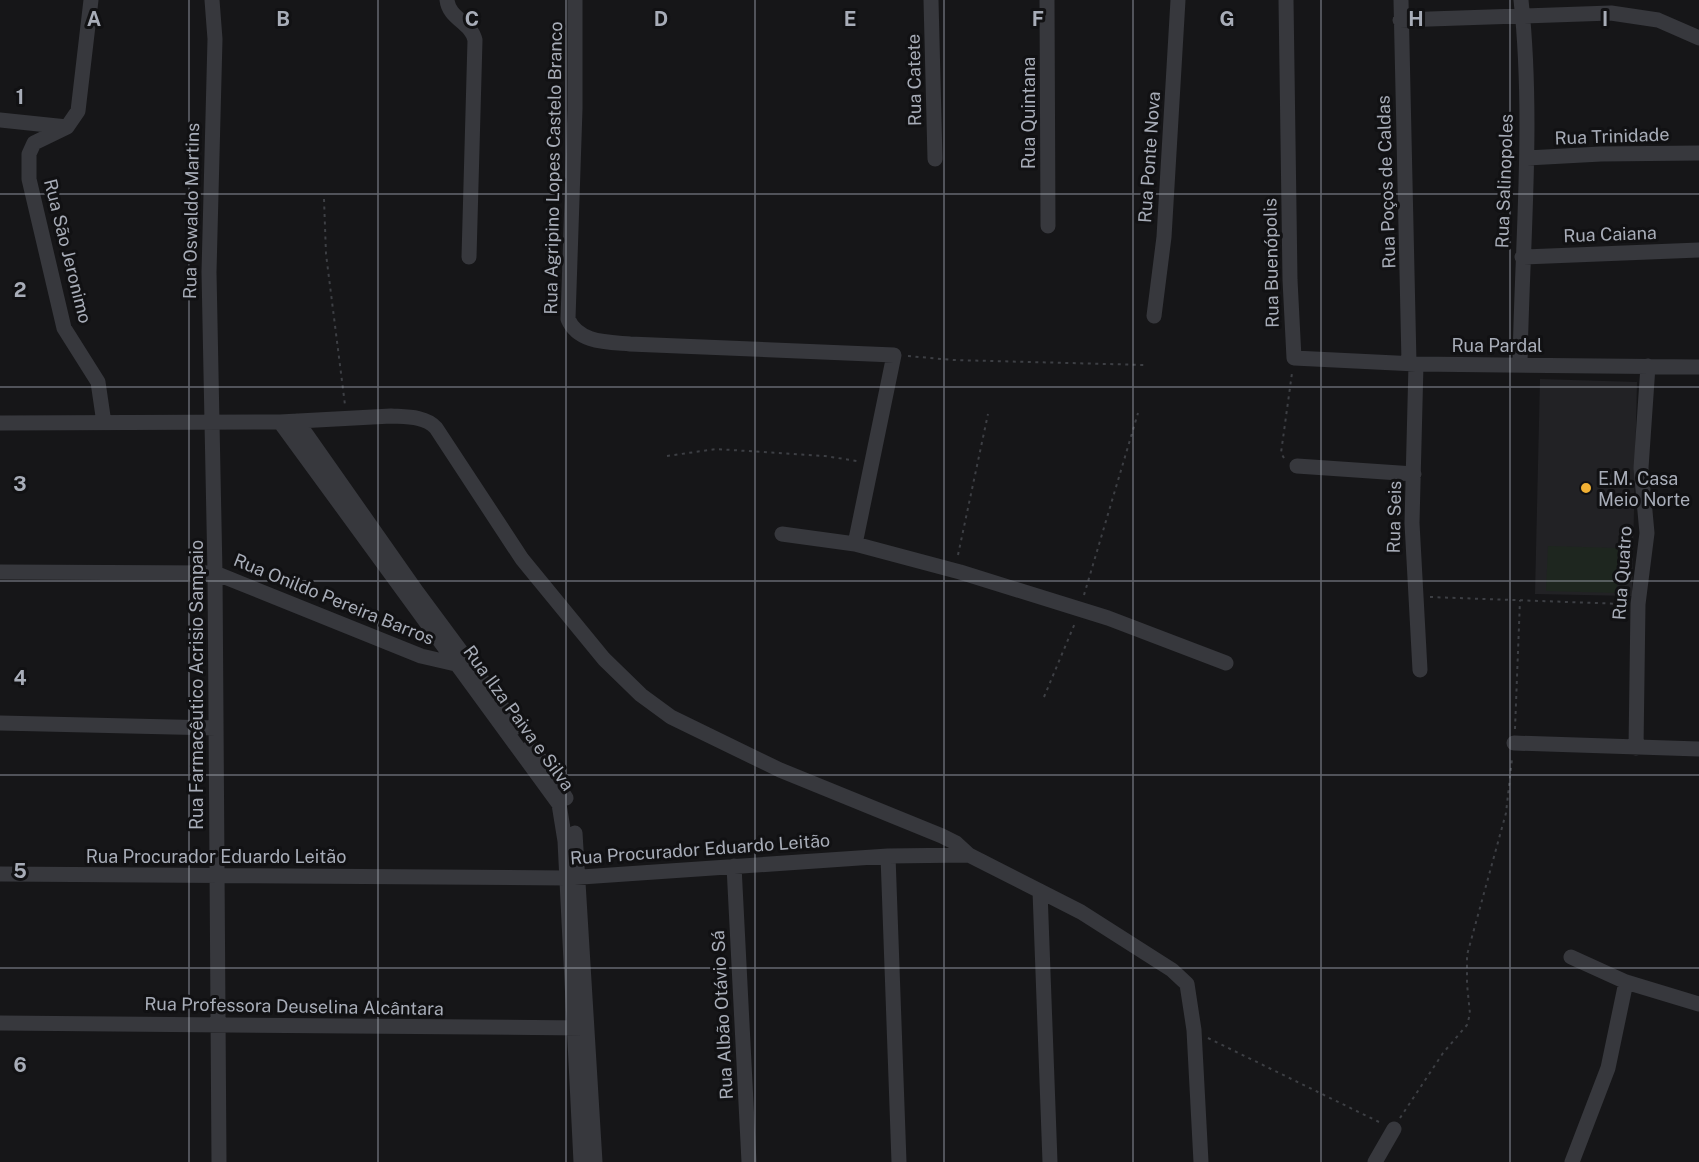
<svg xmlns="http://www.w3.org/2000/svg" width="1699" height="1162" font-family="'Public Sans',sans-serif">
<rect width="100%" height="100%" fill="#161618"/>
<!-- built -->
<path fill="#222225" d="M 1540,379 L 1637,382 L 1632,596 L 1535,594 Z"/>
<!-- green -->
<path fill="#1e261f" d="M 1548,546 L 1618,548 L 1617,593 L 1546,591 Z"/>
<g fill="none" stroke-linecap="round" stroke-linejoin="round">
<!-- path -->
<path stroke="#3d3f44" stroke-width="2" stroke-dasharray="3 4.5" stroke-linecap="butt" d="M 324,199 L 326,254 L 345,405
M 908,356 L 953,360 L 1145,365
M 667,456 L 716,449 L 825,456 L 857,461
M 1284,458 L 1281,453 L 1292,373
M 958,555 L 988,414
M 1084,595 L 1138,413
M 1430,597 L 1623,604
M 1044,697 L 1075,623
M 1515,729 L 1520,600
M 1208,1038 L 1381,1123
M 1400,1118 L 1443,1053 L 1467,1025 L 1470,1014 L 1467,984 L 1467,955 L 1506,813 L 1512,759"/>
<!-- street -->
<path stroke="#37383d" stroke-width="15" d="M 91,0 L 78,111 L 67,127 L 34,143 L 29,154 L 29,179 L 64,328 L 98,382 L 104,423
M 212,0 L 215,39 L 209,272 L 215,573 L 219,1162
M 447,0 C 449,19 471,22 475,40 L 469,257
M 575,0 L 575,109 L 568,319 C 578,343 608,342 630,344 L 894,355 L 855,544
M 931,0 L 935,159
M 1047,0 L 1048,226
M 1286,0 L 1290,280 L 1294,358 L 1416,364 L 1699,367
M 1401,0 L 1409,363
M 1400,20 L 1611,13 L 1658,20 L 1699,38
M 0,120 L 67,127
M 1527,158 L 1601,154 L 1699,153
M 1522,257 L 1699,250
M 1154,316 L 1164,237 L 1178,0
M 1416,364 L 1412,523 L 1420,670
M 1520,364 C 1522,243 1534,121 1521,0
M 297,421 L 417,592 L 517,727
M 280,422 L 559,804 L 565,841 L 581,1162
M 0,423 L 280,422 L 391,416 C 406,417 425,416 436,428 L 522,559 L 604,659 L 641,695 L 671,717 L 780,770 L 942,836 L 956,843 L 969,855
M 1297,466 L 1414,474
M 782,534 L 855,544 L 960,572 L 1108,618 L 1226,663
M 0,572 L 215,573 L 421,656 L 460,665
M 0,723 L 216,728
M 1514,743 L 1699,749
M 531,746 L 566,798
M 1636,748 L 1638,604 L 1647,533 L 1641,468 L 1648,366
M 575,833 L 595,1162
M 888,856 L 899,1162
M 734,866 L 749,1162
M 0,874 L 567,878 L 888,856 L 969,855 L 1081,912 L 1172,970 L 1187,984 L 1194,1030 L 1201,1162
M 1040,891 L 1050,1162
M 1571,957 L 1626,982 L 1699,1004
M 0,1023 L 584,1028
M 1375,1162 L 1394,1129
M 1572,1162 L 1608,1068 L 1626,982"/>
</g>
<!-- grid -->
<path fill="none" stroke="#a8adb8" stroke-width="1.5" stroke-opacity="0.55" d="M 189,0 L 189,1162M 378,0 L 378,1162M 566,0 L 566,1162M 755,0 L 755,1162M 944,0 L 944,1162M 1133,0 L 1133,1162M 1321,0 L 1321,1162M 1510,0 L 1510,1162M 0,194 L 1699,194M 0,387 L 1699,387M 0,581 L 1699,581M 0,775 L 1699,775M 0,968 L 1699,968"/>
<!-- markers -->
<circle fill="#f2b134" stroke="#111113" stroke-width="2" cx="1586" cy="488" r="6"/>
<g text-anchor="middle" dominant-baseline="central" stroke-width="6" stroke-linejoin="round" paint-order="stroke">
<!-- street labels -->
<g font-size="18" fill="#a8adb8" stroke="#111113">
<text transform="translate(914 80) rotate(-91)">Rua Catete</text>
<text transform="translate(1028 113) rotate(-90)">Rua Quintana</text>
<text transform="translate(1612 136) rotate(-2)">Rua Trinidade</text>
<text transform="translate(1149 157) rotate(-86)">Rua Ponte Nova</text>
<text transform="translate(553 168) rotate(-89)">Rua Agripino Lopes Castelo Branco</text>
<text transform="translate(1504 181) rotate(-88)">Rua Salinopoles</text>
<text transform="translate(1386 182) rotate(-92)">Rua Poços de Caldas</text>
<text transform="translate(191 211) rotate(-89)">Rua Oswaldo Martins</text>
<text transform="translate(1610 234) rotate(-2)">Rua Caiana</text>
<text transform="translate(68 251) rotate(76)">Rua São Jeronimo</text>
<text transform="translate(1271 263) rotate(-91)">Rua Buenópolis</text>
<text x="1497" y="345">Rua Pardal</text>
<text transform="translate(1394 517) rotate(-89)">Rua Seis</text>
<text transform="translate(1622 573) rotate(-86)">Rua Quatro</text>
<text transform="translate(334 599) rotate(22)">Rua Onildo Pereira Barros</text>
<text transform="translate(196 685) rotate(-90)">Rua Farmacêutico Acrisio Sampaio</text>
<text transform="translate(519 718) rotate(54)">Rua Ilza Paiva e Silva</text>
<text transform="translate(700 849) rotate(-4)">Rua Procurador Eduardo Leitão</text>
<text x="216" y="856">Rua Procurador Eduardo Leitão</text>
<text transform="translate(294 1006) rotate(1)">Rua Professora Deuselina Alcântara</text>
<text transform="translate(722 1015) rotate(-93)">Rua Albão Otávio Sá</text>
</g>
<!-- poi labels -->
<g font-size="18" fill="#a8adb8" stroke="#111113" text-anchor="start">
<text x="1598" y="478">E.M. Casa<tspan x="1598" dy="21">Meio Norte</tspan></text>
</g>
</g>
<g font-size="20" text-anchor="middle" font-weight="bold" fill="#a8adb8" stroke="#111113" stroke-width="6" stroke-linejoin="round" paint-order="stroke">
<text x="94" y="26">A</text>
<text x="283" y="26">B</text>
<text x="472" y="26">C</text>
<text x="661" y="26">D</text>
<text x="850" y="26">E</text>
<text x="1038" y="26">F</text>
<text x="1227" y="26">G</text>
<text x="1416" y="26">H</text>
<text x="1605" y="26">I</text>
<text x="20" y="104">1</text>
<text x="20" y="297">2</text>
<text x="20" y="491">3</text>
<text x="20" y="685">4</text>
<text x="20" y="878">5</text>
<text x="20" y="1072">6</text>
</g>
</svg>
